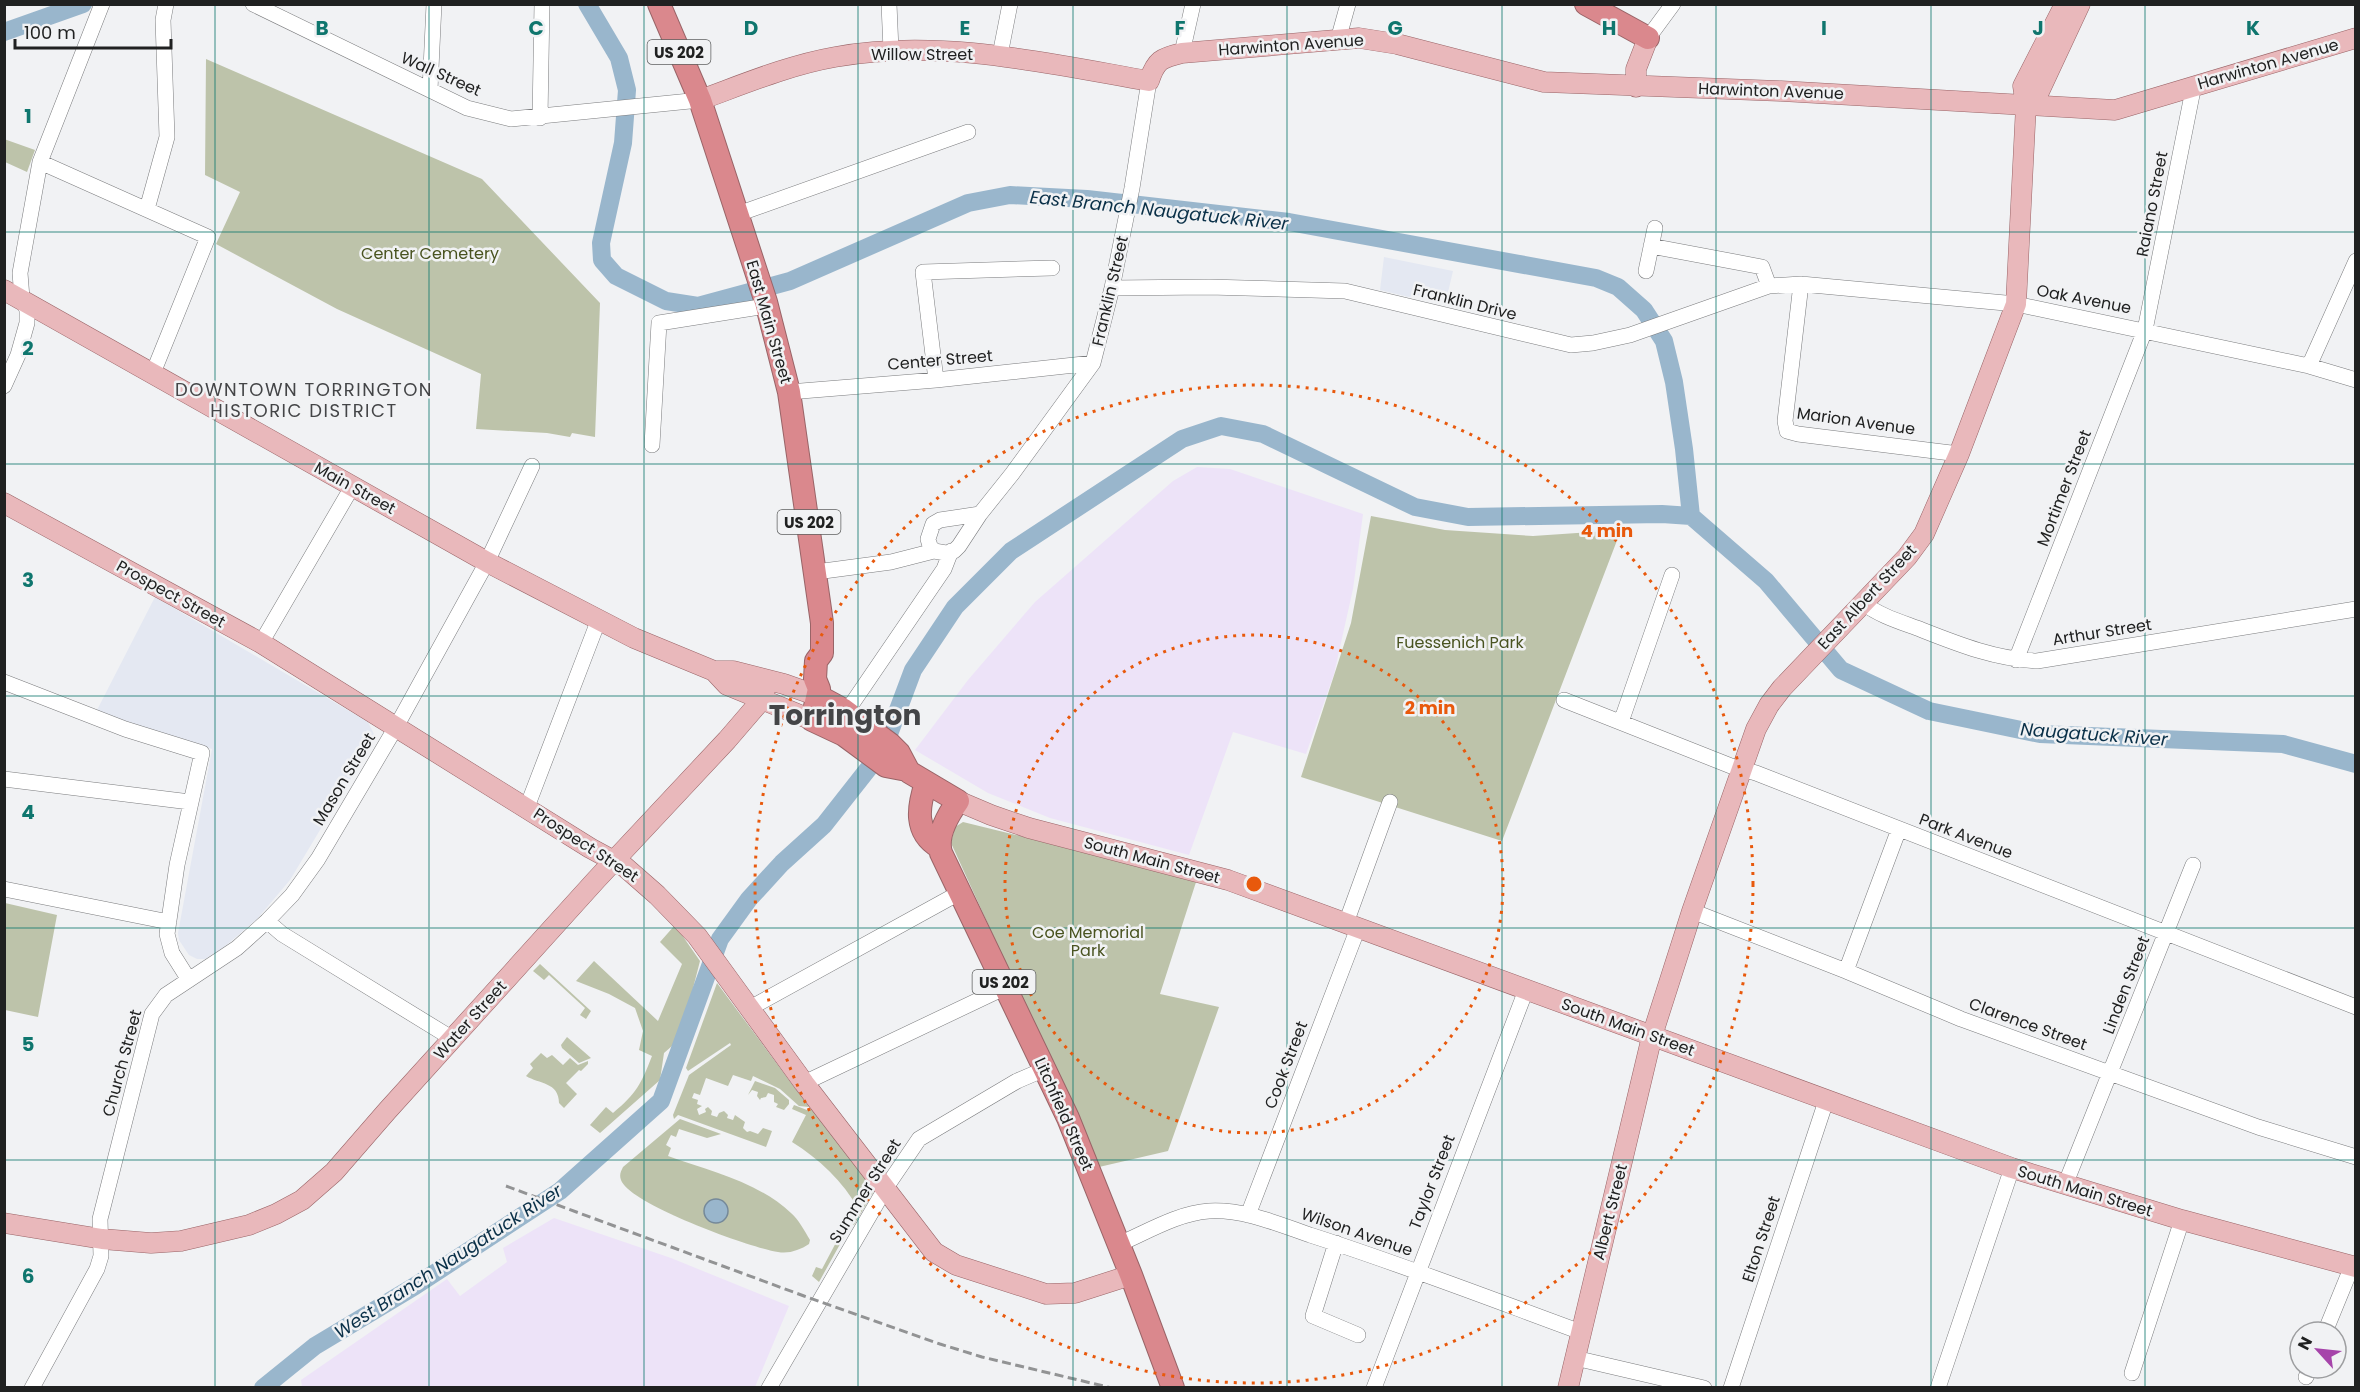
<svg xmlns="http://www.w3.org/2000/svg" width="2360" height="1392" font-family="Poppins,sans-serif">
<rect width="100%" height="100%" fill="#f1f2f4"/>
<!-- commercial -->
<path fill="#ede3f8" d="M 1197,467 L 1230,469 L 1363,514 L 1353,589 L 1334,674 L 1306,754 L 1233,732 L 1189,855 L 1050,818 L 988,793 L 915,750 L 968,680 L 1035,602 L 1173,481 Z
M 554,1218 L 671,1258 L 789,1306 L 755,1387 L 302,1387 L 301,1380 L 447,1279 L 460,1296 L 507,1262 L 503,1248 Z"/>
<!-- built -->
<path fill="#e4e8f2" d="M 1384,257 L 1453,271 L 1446,301 L 1417,295 L 1409,297 L 1380,290 Z
M 155,597 L 368,722 L 374,734 L 365,755 L 290,880 L 257,919 L 223,948 L 205,959 L 197,959 L 189,955 L 179,940 L 178,933 L 212,749 L 96,712 Z"/>
<!-- green -->
<path fill="#bdc3aa" d="M 206,59 L 482,179 L 600,303 L 595,437 L 572,433 L 570,437 L 547,433 L 476,429 L 481,374 L 337,309 L 216,244 L 240,192 L 205,175 Z
M 4,139 L 35,150 L 27,172 L 5,162 Z
M 1371,516 L 1445,530 L 1533,536 L 1621,530 L 1502,841 L 1301,777 L 1351,623 Z
M 963,822 L 1197,879 L 1160,994 L 1219,1007 L 1168,1151 L 1099,1167 L 951,843 L 955,827 Z
M 5,903 L 57,915 L 38,1017 L 5,1010 Z
M 675,925 L 700,961 L 680,1039 L 664,1053 L 660,1080 L 600,1133 L 590,1125 L 606,1107 L 613,1113 C 637,1093 641,1084 652,1056 L 639,1050 L 643,1031 L 635,1008 L 609,994 L 576,981 L 594,961 L 658,1021 L 682,964 L 660,942 Z
M 540,964 L 591,1011 L 586,1019 L 580,1015 L 585,1008 L 549,975 L 544,980 L 533,971 Z
M 717,983 L 809,1107 L 799,1106 L 780,1089 L 753,1076 L 751,1081 L 733,1075 L 728,1086 L 706,1078 L 700,1095 L 694,1093 L 692,1098 L 698,1100 L 697,1104 L 702,1106 L 697,1109 L 699,1115 L 706,1112 L 705,1109 L 708,1107 L 712,1111 L 711,1115 L 717,1117 L 719,1113 L 724,1111 L 728,1115 L 727,1118 L 733,1120 L 735,1115 L 745,1122 L 743,1128 L 747,1132 L 750,1131 L 758,1134 L 763,1128 L 772,1131 L 766,1147 L 678,1115 L 674,1119 L 673,1115 L 689,1075 L 731,1045 L 730,1043 L 688,1071 L 686,1068 Z
M 567,1037 L 591,1058 L 579,1063 L 562,1048 L 561,1045 Z
M 541,1053 L 547,1058 L 552,1055 L 563,1065 L 570,1058 L 578,1065 L 588,1061 L 588,1064 L 581,1071 L 579,1070 L 566,1083 L 577,1094 L 564,1108 L 559,1103 C 559,1082 539,1084 526,1076 L 533,1068 L 530,1064 Z
M 755,1081 L 775,1088 L 789,1100 L 789,1104 L 784,1110 L 776,1107 L 778,1104 L 774,1102 L 774,1095 L 768,1093 L 766,1097 L 761,1098 L 760,1100 L 757,1096 L 758,1092 L 752,1090 L 748,1095 Z
M 794,1105 L 807,1110 L 813,1109 L 874,1191 L 854,1225 L 848,1221 L 859,1210 C 843,1181 819,1159 792,1142 L 806,1115 L 792,1109 Z
M 680,1119 L 721,1134 L 707,1138 L 679,1129 L 676,1137 L 671,1135 L 666,1145 L 671,1148 L 668,1156 C 710,1171 758,1182 791,1213 C 799,1220 804,1230 810,1240 L 809,1244 C 800,1250 789,1254 778,1252 C 751,1248 629,1204 621,1180 C 619,1175 621,1171 623,1167 Z
M 840,1235 L 844,1237 L 819,1282 L 812,1276 L 816,1267 L 822,1269 Z"/>
<!-- water -->
<path fill="#99b6cc" stroke="#758999" stroke-width="1.5" d="M704 1211a12 12 0 1 1 24 0a12 12 0 1 1-24 0Z"/>
<g fill="none" stroke-linecap="round" stroke-linejoin="round">
<!-- river -->
<path stroke="#99b6cc" stroke-width="18" d="M 587,4 L 619,58 L 627,90 L 623,143 L 601,243 L 602,260 L 616,276 L 666,301 L 698,306 L 790,281 L 968,203 L 1010,195 L 1087,199 L 1289,222 L 1596,278 L 1618,287 L 1644,310 L 1664,341 L 1674,382 L 1684,449 L 1691,516
M 4,32 L 83,4
M 1691,516 L 1766,581 L 1841,670 L 1929,711 L 2040,734 L 2283,744 L 2356,764
M 263,1388 L 315,1346 L 415,1286 L 560,1191 L 661,1101 L 720,939 L 749,899 L 782,863 L 824,825 L 883,750 L 913,670 L 955,607 L 1011,551 L 1182,439 L 1221,426 L 1263,434 L 1415,507 L 1468,517 L 1662,514 L 1691,516"/>
<!-- minor casing -->
<g stroke="#7b7c7e" stroke-width="16">
<path id="minor" d="M 253,4 L 467,108 L 511,119 L 700,100
M 889,4 L 891,50
M 1648,38 L 1673,4
M 1338,40 L 1348,4
M 1182,53 L 1193,4
M 1000,55 L 1010,4
M 430,90 L 434,4
M 540,118 L 542,4
M 40,162 L 208,237 L 153,373
M 147,209 L 167,137 L 163,20 L 166,4
M 738,214 L 968,132
M 1651,246 L 1762,267 L 1769,286
M 1646,271 L 1655,228
M 1801,284 L 1785,421 L 1787,431 L 1798,434 L 1959,454
M 1112,288 L 1209,287 L 1345,291 L 1571,345 L 1593,343 L 1630,335 L 1769,286 L 1801,284 L 2016,304 L 2309,366 L 2356,380
M 2309,366 L 2356,261
M 936,380 L 923,272 L 1052,268
M 4,386 L 18,355 L 27,323 L 27,310 L 22,298 L 20,273 L 40,162 L 102,4
M 789,392 L 936,380 L 1093,363
M 652,445 L 659,323 L 766,306
M 980,514 L 940,520 L 933,524 L 928,539 L 930,546 L 934,551 L 946,553 L 954,551 L 959,546 L 980,514 L 1012,474 L 1093,363 L 1112,288 L 1132,188 L 1149,81
M 816,572 L 891,562 L 934,551
M 1863,603 C 1880,616 1901,622 1922,630 C 1960,645 1996,659 2037,661 L 2356,609
M 261,643 L 352,487
M 2016,660 L 2145,330 L 2194,85
M 4,682 L 125,729 L 202,753 L 177,865 L 167,934 L 172,953 L 189,980
M 1564,700 L 1731,766 L 1756,773 L 2356,1007
M 847,711 L 944,569 L 951,551
M 1621,722 L 1672,575
M 4,779 L 190,802
M 527,807 L 599,619
M 4,889 L 169,922
M 1692,911 L 1846,971 L 1961,1019 L 2258,1127 L 2356,1157
M 267,921 L 282,934 L 453,1039
M 1346,923 L 1390,802
M 1846,971 L 1899,829
M 750,1008 L 959,893
M 804,1083 L 1006,987
M 2065,1185 L 2193,865
M 1248,1215 L 1358,928
M 1336,1243 L 1313,1316 L 1358,1335
M 1119,1244 C 1147,1232 1178,1213 1209,1211 C 1244,1209 1278,1224 1310,1235 C 1401,1264 1491,1299 1581,1332
M 2325,1332 L 2352,1266
M 1575,1358 L 1704,1388
M 2132,1373 L 2182,1220
M 2306,1377 L 2310,1368
M 32,1388 L 97,1269 L 101,1256 L 100,1219 L 152,1014 L 166,995 L 237,948 L 267,921 L 292,895 L 318,859 L 396,727 L 487,562 L 532,466
M 769,1388 L 885,1189 L 919,1139 L 1017,1081 L 1045,1069
M 1374,1388 L 1526,990
M 1731,1388 L 1826,1101
M 1938,1388 L 2012,1168"/>
</g>
<!-- major casing -->
<g stroke="#996467" stroke-width="21">
<path id="major" d="M 1636,87 L 1636,69 L 1648,38
M 700,100 C 744,84 789,65 835,57 C 939,38 1046,63 1149,81 C 1156,60 1161,58 1182,53 L 1359,38 L 1397,44 L 1544,82 L 1781,91 L 2115,110 L 2356,38
M 2026,105 L 2038,94 L 2080,4
M 4,290 L 487,562 L 634,638 L 714,671 L 733,671 L 784,684 L 818,696
M 4,503 L 261,643 L 590,848 L 625,867 L 657,895 L 697,936 L 804,1083 L 934,1252 L 956,1265 L 1046,1294 L 1075,1293 L 1131,1275
M 714,671 L 727,685 L 812,720
M 958,801 L 991,815 L 1029,828 L 1228,880 L 2012,1168 L 2182,1220 L 2356,1267
M 4,1223 L 102,1239 L 151,1243 L 181,1241 L 249,1225 L 276,1214 L 302,1200 L 334,1172 L 387,1111 L 596,880 L 727,740 L 758,704 L 769,681
M 1568,1388 L 1652,1036 L 1692,911 L 1756,729 L 1769,705 L 1782,688 L 1907,557 L 1924,534 L 1959,454 L 2016,304 L 2026,105 L 2023,86 L 2065,4"/>
</g>
<!-- highway casing -->
<g stroke="#996467" stroke-width="24">
<path id="highway" d="M 659,4 L 700,100 L 766,302 L 789,392 L 822,623 L 822,653 L 816,661 L 815,679 L 819,689 L 812,720 L 844,735 L 886,766 L 907,770
M 1586,4 L 1648,38
M 818,696 L 844,710 L 890,744 L 899,753 L 909,772 L 958,801 C 948,815 936,836 941,853 L 1068,1118 L 1131,1275 L 1173,1388
M 926,783 C 918,807 914,832 939,847"/>
</g>
<!-- minor -->
<use href="#minor" stroke="#fff" stroke-width="15"/>
<!-- major -->
<use href="#major" stroke="#e9b8bb" stroke-width="20"/>
<!-- highway -->
<use href="#highway" stroke="#da888d" stroke-width="22"/>
<!-- rail -->
<path stroke="#929394" stroke-width="3" stroke-dasharray="9 4.5" stroke-linecap="butt" d="M 506,1186 L 804,1296 L 940,1344 L 982,1357 L 1112,1388"/>
</g>
<!-- grid -->
<path fill="none" stroke="#0f766e" stroke-width="1.5" stroke-opacity="0.55" d="M 215,4 L 215,1388M 429,4 L 429,1388M 644,4 L 644,1388M 858,4 L 858,1388M 1073,4 L 1073,1388M 1287,4 L 1287,1388M 1502,4 L 1502,1388M 1716,4 L 1716,1388M 1931,4 L 1931,1388M 2145,4 L 2145,1388M 4,232 L 2356,232M 4,464 L 2356,464M 4,696 L 2356,696M 4,928 L 2356,928M 4,1160 L 2356,1160"/>
<!-- distance rings -->
<g fill="none" stroke="#e8590c" stroke-width="3" stroke-dasharray="3 6">
<circle cx="1254" cy="884" r="249"/>
<circle cx="1254" cy="884" r="499"/>
</g>
<g text-anchor="middle" dominant-baseline="central" stroke-width="5" stroke-linejoin="round" paint-order="stroke">
<!-- shield labels -->
<g fill="#f1f2f4" stroke="#5f6060" stroke-width="1.5">
<rect x="647.5" y="40" width="63" height="24" rx="4.5"/>
<rect x="777.5" y="510" width="63" height="24" rx="4.5"/>
<rect x="972.5" y="970" width="63" height="24" rx="4.5"/>
</g>
<g font-size="15" font-weight="bold" fill="#202121">
<text x="679" y="52">US 202</text>
<text x="809" y="522">US 202</text>
<text x="1004" y="982">US 202</text>
</g>
<!-- street labels -->
<g font-size="16" fill="#202121" stroke="#f1f2f4">
<text transform="translate(1291 45) rotate(-4)">Harwinton Avenue</text>
<text x="922" y="54">Willow Street</text>
<text transform="translate(2268 64) rotate(-16)">Harwinton Avenue</text>
<text transform="translate(441 74) rotate(24)">Wall Street</text>
<text transform="translate(1771 91) rotate(2)">Harwinton Avenue</text>
<text transform="translate(2152 204) rotate(-79)">Raiano Street</text>
<text transform="translate(1110 291) rotate(-77)">Franklin Street</text>
<text transform="translate(2084 299) rotate(11)">Oak Avenue</text>
<text transform="translate(1465 302) rotate(14)">Franklin Drive</text>
<text transform="translate(769 322) rotate(74)">East Main Street</text>
<text transform="translate(940 360) rotate(-5)">Center Street</text>
<text transform="translate(1856 421) rotate(8)">Marion Avenue</text>
<text transform="translate(355 488) rotate(29)">Main Street</text>
<text transform="translate(2064 488) rotate(-69)">Mortimer Street</text>
<text transform="translate(171 594) rotate(29)">Prospect Street</text>
<text transform="translate(1867 597) rotate(-47)">East Albert Street</text>
<text transform="translate(2102 632) rotate(-9)">Arthur Street</text>
<text transform="translate(344 779) rotate(-59)">Mason Street</text>
<text transform="translate(1966 836) rotate(21)">Park Avenue</text>
<text transform="translate(586 845) rotate(33)">Prospect Street</text>
<text transform="translate(1152 860) rotate(15)">South Main Street</text>
<text transform="translate(2126 985) rotate(-69)">Linden Street</text>
<text transform="translate(470 1020) rotate(-48)">Water Street</text>
<text transform="translate(2028 1024) rotate(20)">Clarence Street</text>
<text transform="translate(1628 1027) rotate(20)">South Main Street</text>
<text transform="translate(122 1063) rotate(-75)">Church Street</text>
<text transform="translate(1286 1065) rotate(-69)">Cook Street</text>
<text transform="translate(1064 1114) rotate(66)">Litchfield Street</text>
<text transform="translate(1432 1182) rotate(-69)">Taylor Street</text>
<text transform="translate(865 1191) rotate(-58)">Summer Street</text>
<text transform="translate(2085 1191) rotate(17)">South Main Street</text>
<text transform="translate(1610 1212) rotate(-76)">Albert Street</text>
<text transform="translate(1357 1232) rotate(19)">Wilson Avenue</text>
<text transform="translate(1761 1239) rotate(-72)">Elton Street</text>
</g>
<!-- park labels -->
<g font-size="16" fill="#495320" stroke="#f1f2f4">
<text x="430" y="253">Center Cemetery</text>
<text x="1460" y="642">Fuessenich Park</text>
<text x="1088" y="932">Coe Memorial<tspan x="1088" dy="18">Park</tspan></text>
</g>
<!-- water labels -->
<g font-size="18" font-style="italic" fill="#0a3048" stroke="#f1f2f4">
<text transform="translate(1159 210) rotate(6)">East Branch Naugatuck River</text>
<text transform="translate(2094 734) rotate(4)">Naugatuck River</text>
<text transform="translate(448 1261) rotate(-33)">West Branch Naugatuck River</text>
</g>
<!-- neighbourhood labels -->
<g font-size="18" letter-spacing="1.5" fill="#444547" stroke="#f1f2f4">
<text x="304" y="389">DOWNTOWN TORRINGTON<tspan x="304" dy="21">HISTORIC DISTRICT</tspan></text>
</g>
<!-- town labels -->
<g font-size="28" font-weight="bold" fill="#444547" stroke="#f1f2f4">
<text x="845" y="715">Torrington</text>
</g>
</g>
<g font-size="20" text-anchor="middle" font-weight="bold" fill="#0f766e" stroke="#f1f2f4" stroke-width="5" stroke-linejoin="round" paint-order="stroke">
<text x="322" y="35">B</text>
<text x="536" y="35">C</text>
<text x="751" y="35">D</text>
<text x="965" y="35">E</text>
<text x="1180" y="35">F</text>
<text x="1395" y="35">G</text>
<text x="1609" y="35">H</text>
<text x="1824" y="35">I</text>
<text x="2038" y="35">J</text>
<text x="2253" y="35">K</text>
<text x="28" y="123">1</text>
<text x="28" y="355">2</text>
<text x="28" y="587">3</text>
<text x="28" y="819">4</text>
<text x="28" y="1051">5</text>
<text x="28" y="1283">6</text>
</g>
<circle cx="1254" cy="884" r="9" fill="#e8590c" stroke="#f1f2f4" stroke-width="3"/>
<g font-size="18" text-anchor="middle" font-weight="bold" fill="#e8590c" stroke="#f1f2f4" stroke-width="5" stroke-linejoin="round" paint-order="stroke">
<text x="1607" y="537">4 min</text>
<text x="1430" y="714">2 min</text>
</g>
<!-- border -->
<rect width="2360" height="1392" fill="none" stroke="#202121" stroke-width="12"/>
<!-- north arrow -->
<g transform="translate(2318 1350) rotate(297)"><circle r="28" fill="#f1f2f4" stroke="#9d9ea0" stroke-width="1.5"/>
<path d="M0-4.5L10 22L0 15L-10 22Z" fill="#a644aa"/>
<text y="-9" font-size="16" font-weight="bold" text-anchor="middle" fill="#202121">N</text>
</g>
<!-- scale -->
<path d="M15 39v9h156v-9" fill="none" stroke="#202121" stroke-width="3"/>
<text x="24" y="39" font-size="18" fill="#202121" stroke="#f1f2f4" stroke-width="4.5" paint-order="stroke">100 m</text>
</svg>
